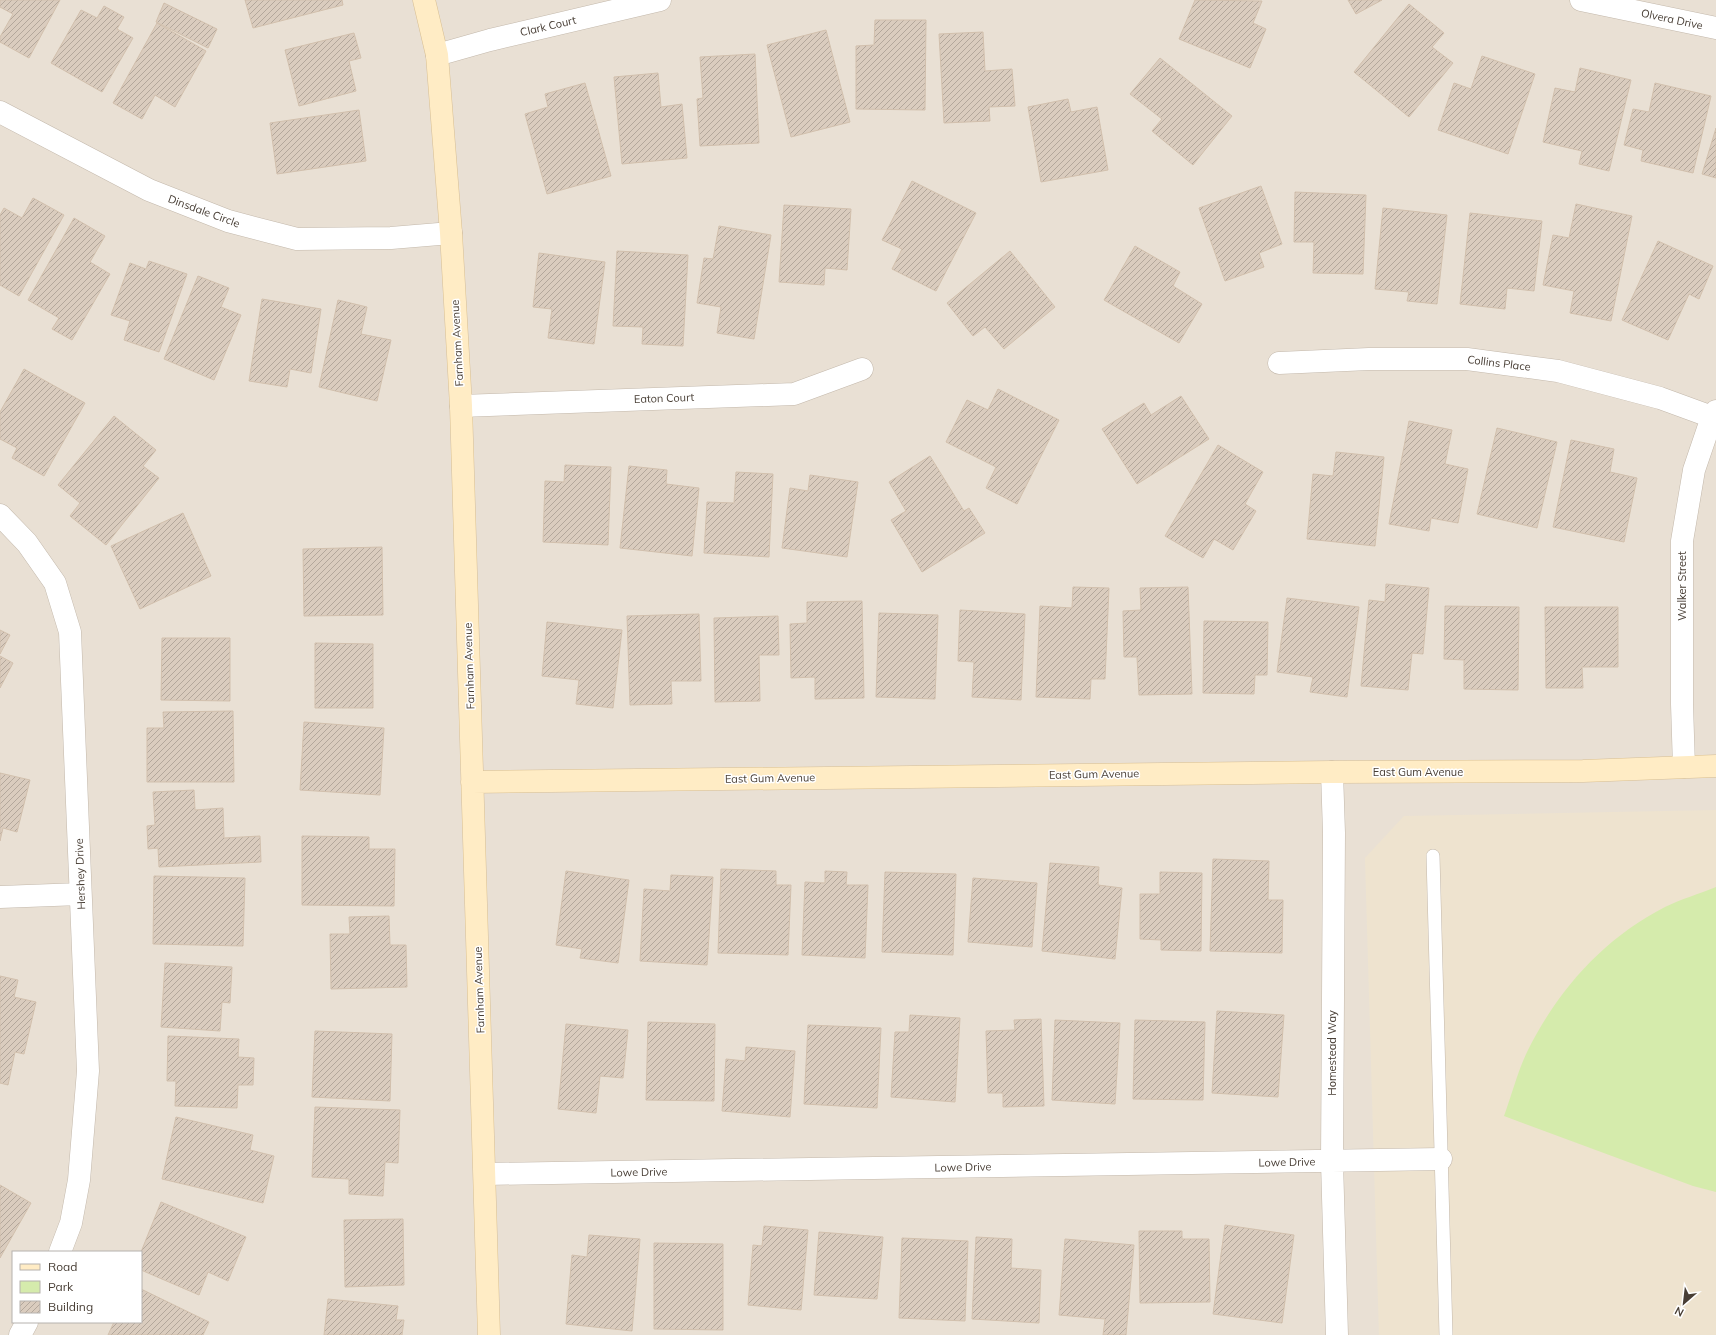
<svg xmlns="http://www.w3.org/2000/svg" width="1716" height="1335" font-family="Mulish,sans-serif">
<defs>
<pattern id="building-hatch" width="6" height="6" patternUnits="userSpaceOnUse"><rect width="6" height="6" fill="#daccbe"/><path d="M-1 1l2-2M0 6l6-6M5 7l2-2" fill="none" stroke="#b3a79b"/></pattern>
</defs>
<rect width="100%" height="100%" fill="#f4efe6"/>
<!-- residential -->
<path fill="#e9e0d4" fill-rule="evenodd" d="M 0,0 L 1716,0 L 1716,1335 L 0,1335 ZM 13,1252 L 141,1252 L 141,1322 L 13,1322 Z"/>
<!-- education -->
<path fill="#eee3cf" d="M 1716,810 L 1716,1335 L 1379,1335 L 1365,858 L 1404,816 Z"/>
<!-- green -->
<path fill="#d5ebac" d="M 1716,887 L 1716,1192 L 1693,1186 L 1504,1116 C 1512,1094 1518,1070 1528,1050 C 1558,990 1604,938 1665,907 C 1681,899 1699,894 1716,887 Z"/>
<!-- building -->
<path fill="url(#building-hatch)" stroke="#d2c0ad" d="M 0,0 L 60,0 L 29,58 L 0,42 L 0,37 L 13,14 L 0,7 Z
M 245,0 L 342,0 L 343,5 L 253,28 Z
M 1195,0 L 1262,1 L 1253,23 L 1266,29 L 1250,68 L 1179,39 Z
M 1348,0 L 1382,0 L 1356,14 Z
M 164,3 L 217,29 L 208,48 L 156,22 Z
M 1409,4 L 1444,33 L 1432,47 L 1453,63 L 1409,117 L 1354,72 Z
M 104,6 L 124,17 L 117,29 L 133,38 L 102,92 L 51,63 L 81,10 L 97,18 Z
M 875,20 L 926,20 L 925,110 L 856,109 L 856,46 L 874,45 Z
M 157,23 L 206,51 L 175,107 L 155,95 L 142,119 L 113,103 Z
M 826,30 L 850,122 L 791,137 L 767,45 Z
M 983,32 L 985,71 L 1012,69 L 1015,106 L 989,107 L 990,121 L 944,123 L 939,34 Z
M 354,33 L 361,58 L 349,61 L 356,91 L 299,106 L 285,50 Z
M 755,54 L 759,143 L 700,146 L 697,99 L 703,98 L 700,57 Z
M 1482,56 L 1535,74 L 1508,154 L 1438,130 L 1454,83 L 1471,89 Z
M 1160,58 L 1232,116 L 1193,165 L 1152,131 L 1162,119 L 1130,94 Z
M 1580,68 L 1631,80 L 1609,171 L 1579,164 L 1582,151 L 1543,142 L 1555,88 L 1575,92 Z
M 658,73 L 661,107 L 682,104 L 687,158 L 622,164 L 614,77 Z
M 585,83 L 611,176 L 547,194 L 525,114 L 548,107 L 545,94 Z
M 1655,83 L 1711,96 L 1693,173 L 1641,161 L 1643,150 L 1624,145 L 1633,109 L 1649,112 Z
M 1068,99 L 1071,112 L 1097,107 L 1108,170 L 1041,182 L 1028,107 Z
M 359,110 L 366,161 L 277,174 L 270,123 Z
M 1716,128 L 1716,178 L 1702,174 Z
M 912,181 L 976,213 L 936,291 L 892,269 L 902,249 L 882,240 Z
M 1261,186 L 1282,244 L 1259,253 L 1264,267 L 1225,281 L 1199,208 Z
M 1295,192 L 1366,195 L 1363,274 L 1313,273 L 1314,242 L 1294,242 Z
M 33,198 L 64,215 L 19,296 L 0,285 L 0,215 L 4,208 L 22,218 Z
M 1576,204 L 1632,216 L 1611,321 L 1570,313 L 1574,291 L 1543,285 L 1553,235 L 1569,238 Z
M 784,205 L 851,209 L 847,270 L 825,268 L 824,285 L 779,282 Z
M 1383,208 L 1447,215 L 1437,304 L 1407,301 L 1409,292 L 1375,289 Z
M 1470,213 L 1542,221 L 1534,291 L 1507,288 L 1505,309 L 1460,304 Z
M 74,218 L 105,236 L 90,262 L 110,274 L 72,340 L 52,329 L 59,318 L 28,300 Z
M 719,226 L 771,235 L 754,339 L 717,333 L 721,307 L 697,303 L 704,258 L 713,259 Z
M 1658,241 L 1713,266 L 1699,299 L 1689,294 L 1668,340 L 1622,320 Z
M 1135,246 L 1180,272 L 1173,286 L 1202,304 L 1179,343 L 1104,300 Z
M 617,251 L 688,255 L 683,346 L 642,344 L 643,327 L 613,326 Z
M 1010,251 L 1055,307 L 1004,349 L 985,327 L 973,336 L 947,303 Z
M 539,253 L 605,262 L 594,344 L 548,338 L 552,309 L 533,307 Z
M 149,261 L 187,274 L 159,352 L 124,340 L 130,321 L 111,315 L 130,263 L 146,269 Z
M 198,276 L 229,288 L 221,307 L 241,315 L 214,380 L 164,359 Z
M 262,299 L 321,309 L 311,373 L 290,369 L 287,387 L 249,381 Z
M 338,300 L 367,307 L 361,334 L 391,340 L 377,401 L 319,387 Z
M 24,369 L 85,403 L 44,476 L 12,458 L 17,448 L 0,439 L 0,412 Z
M 998,389 L 1059,420 L 1017,504 L 986,488 L 996,467 L 946,442 L 967,400 L 988,410 Z
M 1181,396 L 1209,439 L 1137,484 L 1102,429 L 1144,403 L 1151,415 Z
M 114,416 L 156,450 L 143,466 L 159,478 L 106,545 L 70,516 L 80,503 L 58,485 Z
M 1409,421 L 1452,430 L 1445,464 L 1468,469 L 1458,523 L 1431,518 L 1429,531 L 1389,524 Z
M 1497,428 L 1557,442 L 1537,528 L 1477,514 Z
M 1571,440 L 1614,449 L 1610,472 L 1637,478 L 1624,542 L 1553,527 Z
M 1218,445 L 1263,472 L 1245,504 L 1256,511 L 1233,550 L 1214,539 L 1203,558 L 1165,536 Z
M 1336,452 L 1384,457 L 1375,546 L 1307,539 L 1313,474 L 1333,476 Z
M 930,456 L 964,511 L 969,508 L 985,533 L 922,572 L 891,520 L 906,511 L 889,482 Z
M 565,465 L 611,467 L 608,545 L 543,542 L 545,481 L 564,482 Z
M 629,466 L 667,470 L 666,484 L 699,488 L 692,556 L 620,548 Z
M 736,472 L 773,474 L 769,557 L 704,553 L 707,502 L 734,503 Z
M 810,475 L 858,482 L 847,557 L 782,548 L 790,488 L 808,491 Z
M 183,513 L 211,576 L 140,609 L 111,546 Z
M 382,547 L 383,615 L 304,616 L 303,549 Z
M 1386,584 L 1429,588 L 1423,654 L 1412,653 L 1408,690 L 1361,686 L 1369,600 L 1385,602 Z
M 1073,587 L 1109,588 L 1105,679 L 1091,679 L 1090,699 L 1036,697 L 1040,606 L 1072,608 Z
M 1188,587 L 1192,694 L 1139,695 L 1137,657 L 1124,657 L 1123,611 L 1141,610 L 1140,588 Z
M 1287,598 L 1359,607 L 1347,697 L 1310,692 L 1313,677 L 1277,672 Z
M 862,601 L 864,698 L 815,699 L 815,677 L 791,678 L 790,624 L 807,623 L 807,602 Z
M 1445,606 L 1519,607 L 1518,690 L 1464,689 L 1464,660 L 1444,659 Z
M 1545,607 L 1618,607 L 1618,667 L 1582,667 L 1583,688 L 1546,688 Z
M 960,610 L 1025,614 L 1021,700 L 972,697 L 974,662 L 958,661 Z
M 879,613 L 938,615 L 935,699 L 876,697 Z
M 699,614 L 701,681 L 671,681 L 672,704 L 630,705 L 627,616 Z
M 778,616 L 779,655 L 759,655 L 760,701 L 715,702 L 714,618 Z
M 1204,621 L 1268,622 L 1267,675 L 1255,675 L 1254,694 L 1203,693 Z
M 547,622 L 622,630 L 613,708 L 576,704 L 579,680 L 542,676 Z
M 0,630 L 10,635 L 0,654 Z
M 162,638 L 230,638 L 230,701 L 161,700 Z
M 315,643 L 373,644 L 373,708 L 315,708 Z
M 0,656 L 13,663 L 0,688 Z
M 233,711 L 234,782 L 147,782 L 147,728 L 164,728 L 163,712 Z
M 304,722 L 384,728 L 380,795 L 300,790 Z
M 0,773 L 30,780 L 17,832 L 3,828 L 0,841 Z
M 194,790 L 195,810 L 223,808 L 224,838 L 260,836 L 261,862 L 159,867 L 158,848 L 148,849 L 147,826 L 155,825 L 153,792 Z
M 302,836 L 369,837 L 369,849 L 395,849 L 394,906 L 302,905 Z
M 1213,859 L 1269,861 L 1268,900 L 1283,900 L 1282,953 L 1210,951 Z
M 1050,863 L 1099,867 L 1098,885 L 1122,888 L 1115,959 L 1042,951 Z
M 721,869 L 776,871 L 776,885 L 791,885 L 788,955 L 718,953 Z
M 566,871 L 629,880 L 618,963 L 580,958 L 582,949 L 556,945 Z
M 825,871 L 847,872 L 846,885 L 868,885 L 865,958 L 802,955 L 805,882 L 825,883 Z
M 885,872 L 956,874 L 953,955 L 882,952 Z
M 1160,872 L 1202,873 L 1201,951 L 1161,950 L 1161,940 L 1140,939 L 1140,894 L 1160,894 Z
M 671,875 L 713,877 L 707,965 L 640,961 L 644,889 L 670,891 Z
M 154,876 L 245,878 L 243,946 L 153,944 Z
M 973,878 L 1037,883 L 1032,947 L 968,942 Z
M 389,916 L 390,945 L 406,945 L 407,987 L 331,989 L 330,934 L 350,934 L 349,917 Z
M 165,963 L 232,967 L 230,1003 L 222,1002 L 220,1031 L 161,1027 Z
M 0,976 L 18,980 L 14,997 L 36,1002 L 24,1054 L 15,1052 L 8,1085 L 0,1083 Z
M 1217,1011 L 1284,1015 L 1278,1097 L 1212,1093 Z
M 910,1015 L 960,1018 L 955,1102 L 891,1097 L 895,1032 L 909,1032 Z
M 1041,1019 L 1044,1106 L 1003,1107 L 1003,1093 L 988,1093 L 986,1031 L 1015,1030 L 1014,1020 Z
M 1055,1020 L 1120,1023 L 1115,1104 L 1052,1100 Z
M 1135,1020 L 1205,1022 L 1203,1100 L 1133,1099 Z
M 648,1022 L 715,1024 L 714,1101 L 646,1100 Z
M 566,1024 L 628,1030 L 623,1078 L 600,1076 L 596,1113 L 558,1109 Z
M 808,1025 L 881,1028 L 877,1108 L 804,1104 Z
M 315,1031 L 392,1034 L 390,1101 L 312,1097 Z
M 168,1036 L 239,1039 L 238,1057 L 254,1058 L 253,1085 L 238,1085 L 237,1108 L 175,1106 L 176,1081 L 167,1081 Z
M 746,1047 L 795,1051 L 790,1117 L 722,1111 L 726,1059 L 745,1061 Z
M 315,1107 L 400,1110 L 398,1163 L 385,1162 L 383,1196 L 349,1194 L 349,1179 L 312,1177 Z
M 176,1117 L 253,1135 L 250,1150 L 274,1156 L 263,1203 L 162,1179 Z
M 0,1185 L 31,1203 L 0,1258 Z
M 161,1202 L 246,1237 L 228,1281 L 208,1272 L 199,1295 L 141,1270 L 141,1252 Z
M 403,1219 L 404,1285 L 345,1287 L 344,1220 Z
M 1225,1225 L 1294,1235 L 1282,1323 L 1213,1314 Z
M 764,1226 L 808,1230 L 801,1310 L 748,1305 L 753,1245 L 762,1246 Z
M 1139,1231 L 1182,1231 L 1182,1239 L 1209,1239 L 1210,1302 L 1140,1303 Z
M 819,1232 L 883,1237 L 877,1299 L 814,1295 Z
M 589,1235 L 640,1239 L 632,1331 L 566,1324 L 572,1255 L 587,1257 Z
M 976,1237 L 1012,1239 L 1011,1268 L 1041,1270 L 1039,1323 L 972,1319 Z
M 902,1238 L 968,1241 L 965,1321 L 899,1318 Z
M 1065,1239 L 1134,1245 L 1126,1335 L 1103,1335 L 1105,1319 L 1059,1315 Z
M 654,1243 L 723,1244 L 723,1330 L 654,1329 Z
M 141,1289 L 209,1322 L 203,1335 L 108,1335 L 114,1322 L 141,1322 Z
M 328,1299 L 398,1306 L 396,1320 L 404,1320 L 402,1335 L 324,1335 Z"/>
<g fill="none" stroke-linecap="round" stroke-linejoin="round">
<!-- lane casing -->
<g stroke="#c3b8ab" stroke-width="14">
<path id="lane" d="M 1433,856 L 1446,1335"/>
</g>
<!-- street casing -->
<g stroke="#c3b8ab" stroke-width="23">
<path id="street" d="M 1581,0 L 1716,28
M 437,55 L 490,40 L 660,0
M 0,112 L 149,190 L 228,221 L 297,239 L 391,238 L 451,233
M 1279,363 L 1369,359 L 1467,359 L 1558,371 L 1660,398 L 1712,417
M 461,406 L 794,394 L 862,369
M 0,515 L 27,543 L 55,583 L 70,632 L 88,1071 L 79,1180 L 71,1223 L 60,1252
M 1684,767 L 1682,704 L 1682,541 L 1694,470 L 1712,417 L 1716,411
M 1332,772 L 1334,833 L 1332,1162 L 1337,1335
M 0,897 L 80,894
M 485,1174 L 1441,1159
M 20,1335 L 27,1322"/>
</g>
<!-- secondary casing -->
<g stroke="#d8bf93" stroke-width="23">
<path id="secondary" d="M 424,0 L 437,55 L 451,233 L 461,406 L 489,1335
M 472,782 L 1332,772 L 1583,771 L 1716,766"/>
</g>
<!-- lane -->
<use href="#lane" stroke="#fff" stroke-width="13"/>
<!-- street -->
<use href="#street" stroke="#fff" stroke-width="22"/>
<!-- secondary -->
<use href="#secondary" stroke="#ffecc5" stroke-width="22"/>
</g>
<g text-anchor="middle" dominant-baseline="central" stroke-width="3" stroke-linejoin="round" paint-order="stroke">
<!-- street labels -->
<g font-size="11" fill="#483e35" stroke="#fff">
<text transform="translate(1672 19) rotate(12)">Olvera Drive</text>
<text transform="translate(548 26) rotate(-13)">Clark Court</text>
<text transform="translate(204 211) rotate(20)">Dinsdale Circle</text>
<text transform="translate(457 343) rotate(-93)">Farnham Avenue</text>
<text transform="translate(1499 363) rotate(7)">Collins Place</text>
<text transform="translate(664 398) rotate(-2)">Eaton Court</text>
<text transform="translate(1682 586) rotate(-90)">Walker Street</text>
<text transform="translate(469 666) rotate(-92)">Farnham Avenue</text>
<text x="1418" y="772">East Gum Avenue</text>
<text transform="translate(1094 774) rotate(-1)">East Gum Avenue</text>
<text transform="translate(770 778) rotate(-1)">East Gum Avenue</text>
<text transform="translate(80 874) rotate(-92)">Hershey Drive</text>
<text transform="translate(479 990) rotate(-92)">Farnham Avenue</text>
<text transform="translate(1332 1053) rotate(-90)">Homestead Way</text>
<text transform="translate(1287 1162) rotate(-1)">Lowe Drive</text>
<text transform="translate(963 1167) rotate(-1)">Lowe Drive</text>
<text transform="translate(639 1172) rotate(-1)">Lowe Drive</text>
</g>
</g>
<!-- legend -->
<rect x="12" y="1251" width="130" height="72" fill="#ffffff" stroke="#b6b2ae"/>
<rect x="20" y="1264" width="20" height="6" fill="#ffecc5" stroke="#b6b2ae"/>
<text x="48" y="1271" font-size="12" fill="#483e35">Road</text>
<rect x="20" y="1281" width="20" height="12" fill="#d5ebac" stroke="#b6b2ae"/>
<text x="48" y="1291" font-size="12" fill="#483e35">Park</text>
<rect x="20" y="1301" width="20" height="12" fill="url(#building-hatch)" stroke="#b6b2ae"/>
<text x="48" y="1311" font-size="12" fill="#483e35">Building</text>
<!-- north arrow -->
<g transform="translate(1684 1303) rotate(208)" stroke="#ffffff" stroke-width="3" paint-order="stroke">
<path d="M0-3L7 15L0 10L-7 15Z" fill="#483e35"/>
<text y="-6" font-size="11" font-weight="bold" text-anchor="middle" fill="#483e35">N</text>
</g>
</svg>
